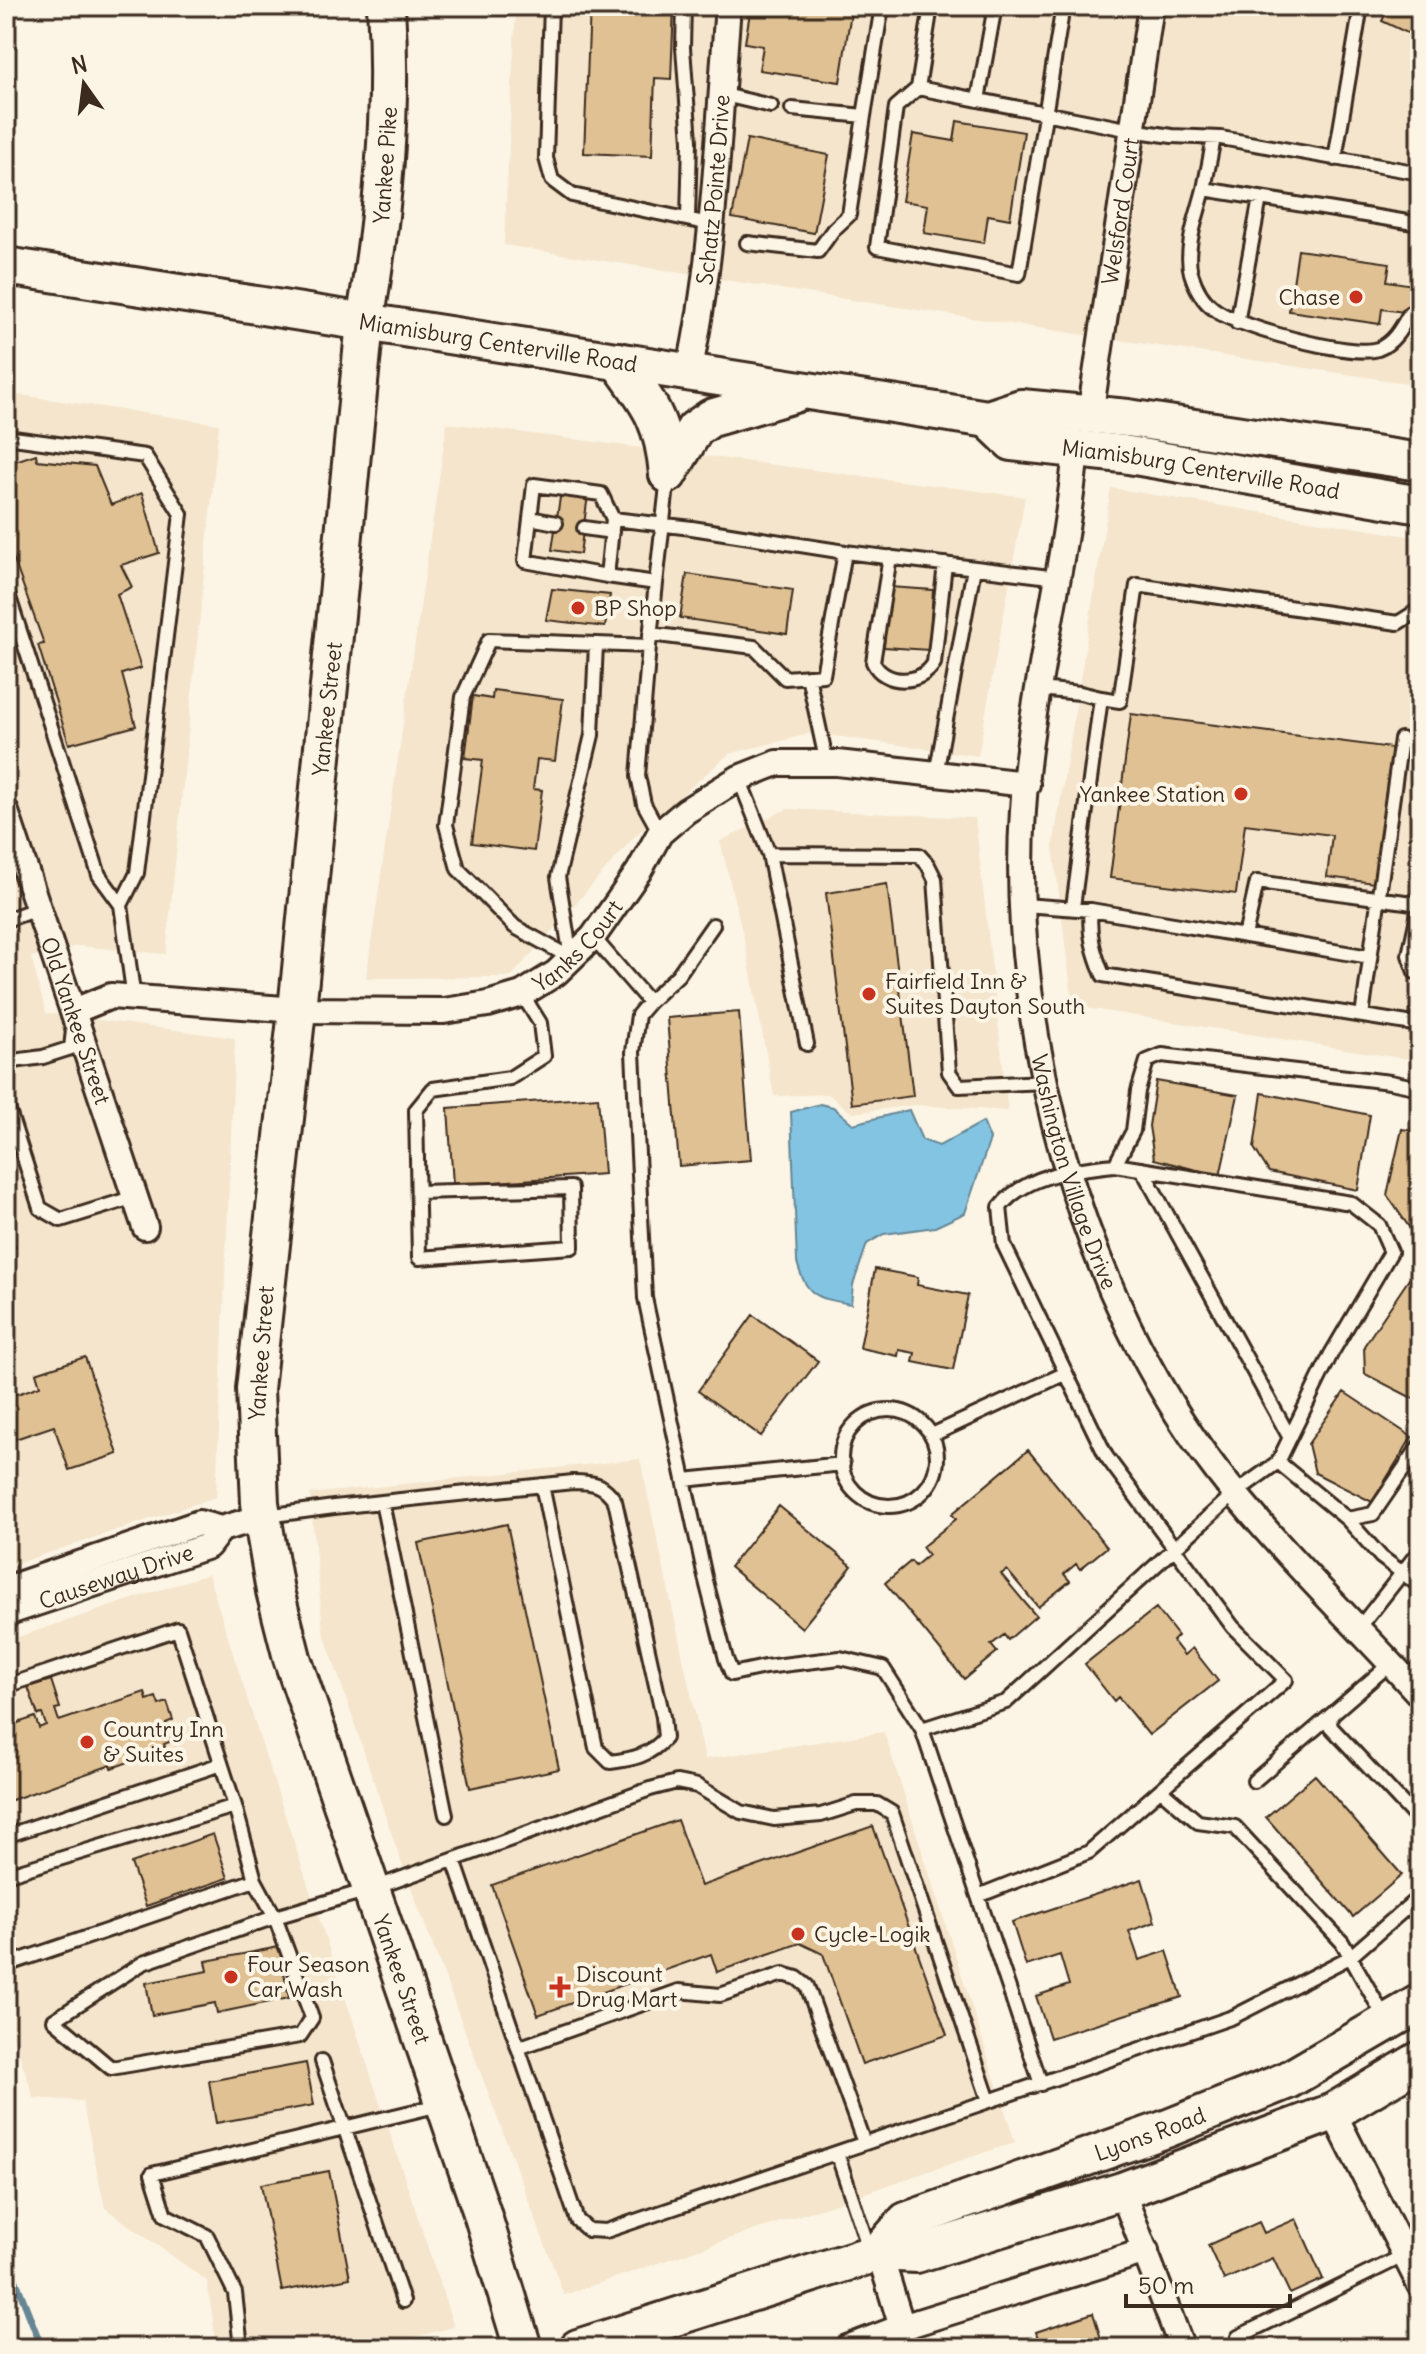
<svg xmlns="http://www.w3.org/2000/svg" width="1426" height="2354" font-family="Delius,sans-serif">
<rect width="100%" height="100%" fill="#fcf5e5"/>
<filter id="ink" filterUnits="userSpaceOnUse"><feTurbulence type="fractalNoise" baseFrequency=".0125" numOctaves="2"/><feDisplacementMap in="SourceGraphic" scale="16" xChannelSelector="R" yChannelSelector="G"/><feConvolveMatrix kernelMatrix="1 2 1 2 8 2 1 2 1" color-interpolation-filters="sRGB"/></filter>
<g filter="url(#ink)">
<!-- built -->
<path fill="#f4e5cc" d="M 516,6 L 1420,6 L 1420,385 L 845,299 L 504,245 Z
M 6,393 L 219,424 L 166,954 L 78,946 L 31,957 L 46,1013 L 235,1038 L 216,1497 L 6,1567 Z
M 447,423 L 1025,497 L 978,756 L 813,733 L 729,754 L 636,835 L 511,977 L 366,978 Z
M 1111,488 L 1420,538 L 1420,1061 L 1073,1006 L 1053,847 Z
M 787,809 L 975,818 L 1008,1111 L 915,1105 L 852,1113 L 828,1094 L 774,1096 L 746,947 L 720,841 Z
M 640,1459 L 705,1759 L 884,1732 L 1015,2142 L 564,2295 L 397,1850 L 323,1630 L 310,1494 Z
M 208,1574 L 269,1767 L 454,2327 L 369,2348 L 217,2348 L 207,2281 L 105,2208 L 82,2101 L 34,2098 L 6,2015 L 6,1641 Z"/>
<!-- water -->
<path fill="#83c4e3" stroke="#668694" stroke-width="2" d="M 820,1104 L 833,1107 L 853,1124 L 909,1110 L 922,1140 L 939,1146 L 983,1122 L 990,1139 L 965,1213 L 935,1227 L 884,1234 L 867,1244 L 853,1285 L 851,1304 C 818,1298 806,1297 797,1262 L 791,1112 Z"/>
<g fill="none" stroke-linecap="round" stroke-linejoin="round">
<!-- stream -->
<path stroke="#668694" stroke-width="7" d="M 6,2264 L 12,2271 L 42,2348"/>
</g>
<!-- building -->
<path fill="#e0c193" stroke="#3b2a1e" stroke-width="2" d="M 590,6 L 674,6 L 671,79 L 655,78 L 652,156 L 584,153 Z
M 751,6 L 852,6 L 840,82 L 759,70 L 763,46 L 745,43 Z
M 1389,6 L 1420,6 L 1420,39 L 1382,21 Z
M 957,121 L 1024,132 L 1010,219 L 988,215 L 984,243 L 924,233 L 928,205 L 902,201 L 913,134 L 954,141 Z
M 747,139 L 829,155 L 814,233 L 732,218 Z
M 1298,250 L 1390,263 L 1387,281 L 1420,286 L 1420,314 L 1382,309 L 1380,324 L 1289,311 Z
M 36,454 L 37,460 L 95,466 L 111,505 L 142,493 L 159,553 L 121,565 L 132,587 L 117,594 L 141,668 L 122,674 L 136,726 L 69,744 L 38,645 L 44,644 L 6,538 L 6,464 Z
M 561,491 L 588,495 L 580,554 L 552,550 Z
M 687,574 L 793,590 L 787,634 L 680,618 Z
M 889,587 L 933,590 L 929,650 L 884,647 Z
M 552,589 L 610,595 L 605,627 L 546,620 Z
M 493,690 L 563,699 L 555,761 L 537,759 L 533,789 L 542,790 L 534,851 L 472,843 L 483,760 L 465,758 L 473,696 L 492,699 Z
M 1131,714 L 1392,748 L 1374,883 L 1327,877 L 1332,835 L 1245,824 L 1236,894 L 1110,878 Z
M 887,884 L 913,1096 L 852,1104 L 826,893 Z
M 739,1012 L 751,1160 L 679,1166 L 667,1018 Z
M 1156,1081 L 1238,1095 L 1220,1176 L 1154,1159 L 1149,1126 Z
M 1262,1093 L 1370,1115 L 1358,1190 L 1269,1172 L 1254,1148 Z
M 598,1097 L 604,1174 L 453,1185 L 448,1108 Z
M 1402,1129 L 1420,1132 L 1420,1243 L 1387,1195 Z
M 6,1220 L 15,1247 L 6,1250 Z
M 875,1269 L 918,1277 L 917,1285 L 968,1295 L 953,1370 L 913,1362 L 915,1353 L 899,1350 L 898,1356 L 860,1348 Z
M 1409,1279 L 1420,1286 L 1420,1402 L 1365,1374 L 1364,1346 Z
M 753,1315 L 818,1361 L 761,1436 L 698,1391 Z
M 85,1357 L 118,1454 L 69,1470 L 54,1426 L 6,1442 L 6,1398 L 40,1386 L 36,1373 Z
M 1344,1392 L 1412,1437 L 1372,1502 L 1315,1473 L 1308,1444 Z
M 1028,1450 L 1107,1547 L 1080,1569 L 1076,1564 L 1064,1574 L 1070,1581 L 1038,1607 L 1007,1570 L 1001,1574 L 1036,1616 L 1008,1640 L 1004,1635 L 991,1645 L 997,1652 L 964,1679 L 885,1583 L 911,1561 L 915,1566 L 928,1555 L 922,1547 L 956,1519 L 952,1514 Z
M 779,1506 L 852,1566 L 802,1628 L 730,1567 Z
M 507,1524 L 559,1769 L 470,1788 L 418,1543 Z
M 1156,1608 L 1178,1636 L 1173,1641 L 1184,1655 L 1192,1648 L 1218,1681 L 1149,1735 L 1118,1697 L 1114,1701 L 1085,1664 Z
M 51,1680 L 60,1708 L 55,1709 L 59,1721 L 145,1692 L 147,1700 L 156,1697 L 159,1705 L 167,1702 L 173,1720 L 166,1723 L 172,1741 L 164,1744 L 165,1747 L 139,1756 L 140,1758 L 112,1768 L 111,1765 L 6,1802 L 6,1727 L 35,1717 L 39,1728 L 46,1725 L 42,1714 L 38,1715 L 28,1687 Z
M 1315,1775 L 1402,1875 L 1353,1917 L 1266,1817 Z
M 677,1820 L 701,1886 L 873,1826 L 947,2035 L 862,2064 L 823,1954 L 800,1943 L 717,1972 L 711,1954 L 538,2015 L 492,1885 Z
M 213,1834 L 228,1878 L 146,1906 L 131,1863 Z
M 1142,1879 L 1155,1922 L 1129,1931 L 1139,1960 L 1167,1951 L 1182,1997 L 1050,2038 L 1036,1996 L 1069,1985 L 1060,1955 L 1026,1966 L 1012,1922 Z
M 279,1947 L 289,1998 L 217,2013 L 215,2003 L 152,2015 L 146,1983 L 208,1971 L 206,1961 Z
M 306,2063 L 314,2105 L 216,2123 L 209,2081 Z
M 329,2171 L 350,2278 L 282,2291 L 261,2184 Z
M 1296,2219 L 1323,2279 L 1290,2294 L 1273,2258 L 1224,2280 L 1208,2245 L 1259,2222 L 1264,2233 Z
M 1093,2313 L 1102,2342 L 1085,2348 L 1041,2348 L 1036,2332 Z"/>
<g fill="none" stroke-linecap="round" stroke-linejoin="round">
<!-- lane casing -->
<g stroke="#3b2a1e" stroke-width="18">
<path id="lane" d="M 551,6 L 546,158 L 552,180 L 572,195 L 710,224
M 684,6 L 683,48 L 690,141 L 688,219
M 1063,6 L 1019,274 L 877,247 L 896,107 L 918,88 L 1131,130 L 1172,136 L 1221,138 L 1420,173
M 918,88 L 931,6
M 720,94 L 771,106
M 978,100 L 995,6
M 792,109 L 864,116 L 882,6
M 1214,138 L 1204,189 L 1420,224
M 1335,159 L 1361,6
M 1204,189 C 1198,214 1184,248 1191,273 C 1195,286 1203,301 1214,309 C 1236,327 1351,358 1378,349 C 1394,343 1402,327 1410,313
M 747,243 L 818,251 L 833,230 L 849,215 L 864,116
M 1418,285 L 1420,276
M 1237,323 L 1260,198
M 6,437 L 145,456 L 181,514 L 137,873 L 121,905
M 530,518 L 556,523
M 613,519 L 692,528 L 845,552 L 823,675 L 785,678 L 754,647 L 650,634
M 584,528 L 612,532
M 845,552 L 1058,578
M 890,557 L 873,662 C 884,686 922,685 934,663 L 945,564
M 607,576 L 525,561 L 534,485 L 601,494 L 613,519 L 607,576 L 656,583
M 6,588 L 99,875 L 121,905 L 134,999
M 808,676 L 827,764
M 1039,689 L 1080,693 L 1101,698 L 1073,907
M 1101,698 L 1120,701 L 1137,585 L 1398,623 L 1420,609
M 936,774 L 974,568
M 739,778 L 769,854 L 807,1044
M 660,833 L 644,804 L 638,776 L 649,646 L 668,477
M 769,854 L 919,855 L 928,865 L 935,879 L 949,1072 L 959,1086 L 1046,1082
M 1420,904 L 1409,955 L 1415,972 L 1420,973
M 1024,905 L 1091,910 L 1370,957
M 1091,910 C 1088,933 1094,953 1103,975 L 1420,1025
M 6,920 L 39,908
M 1245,936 L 1257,882 L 1420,904
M 593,937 L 649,1002 L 638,1015 L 633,1052 L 645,1298 L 705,1577 L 726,1659 L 732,1674 L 765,1667 L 840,1658 L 883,1668 L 922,1729 L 1041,2084
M 571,958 L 515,927 L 458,869 L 446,825 L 463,697 L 489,640 L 649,646
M 571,958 L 558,877 L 592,735 L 596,644
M 649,1002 L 678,975 L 713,925
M 1362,1016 L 1401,739
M 6,1062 L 43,1057 L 71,1048 L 73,1030
M 6,1102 L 40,1208 L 61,1220 L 135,1197
M 1115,1165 L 1351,1203 L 1379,1225 L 1391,1252 L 1331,1354 L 1278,1462
M 1142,1169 L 1290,1438
M 418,1192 L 571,1188 L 572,1247 L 419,1258 L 416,1110 L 433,1089 L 510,1078 L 544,1056 L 540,1023 L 522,994
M841 1458a48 48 0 1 1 96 0a48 48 0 1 1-96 0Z
M 932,1435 L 1066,1373
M 684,1480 L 843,1464
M 382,1502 L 446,1815
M 266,1516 L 334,1507 L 573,1482 C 594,1482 604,1484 615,1501 L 663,1717 L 665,1738 C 650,1756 633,1759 610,1762 L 596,1748 L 542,1485
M 1347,1519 L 1381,1557 L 1420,1586
M 1359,1628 L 1420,1550
M 1391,1663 L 1331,1715 L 1330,1726 L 1420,1822
M 6,1686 L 178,1629 L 235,1806 L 255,1880 L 275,1917 L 312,2018 L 300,2036 L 111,2068 L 54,2020 L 143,1963 L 275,1917 L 372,1889 L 650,1789 L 677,1782 L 697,1786 L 741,1812 L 774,1819 L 821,1815 L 856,1804 L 877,1804 L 892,1813 L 989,2101 L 606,2231 L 588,2230 L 577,2220 L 454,1860
M 922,1729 L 1006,1702 L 1235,1493 L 1278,1462 L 1347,1519 L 1373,1514 L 1420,1445
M 1254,1781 L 1331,1715
M 1161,1790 L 1198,1822 L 1235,1827 L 1342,1942 L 1386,2020
M 6,1836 L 221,1764
M 6,1875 L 235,1806
M 978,1896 L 1089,1852 L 1286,1680 L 1233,1627 L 1106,1456 L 1004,1245 L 1000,1207 C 1026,1174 1076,1169 1115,1165 L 1133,1131 L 1138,1091 L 1147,1061 L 1162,1055 L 1390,1082 L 1420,1088
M 6,1965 L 255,1880
M 518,2048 L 679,1991 L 720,1995 L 783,1974 L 797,1978 L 807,1986 L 864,2143
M 322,2061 L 403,2301
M 989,2101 L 1233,2017 L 1350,1957 L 1420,1896
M 837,2153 L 870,2252
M 1238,2337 L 1405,2255 L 1420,2253
M 241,2348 L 235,2293 L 207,2236 L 165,2215 L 152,2174 L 440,2105"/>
</g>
<!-- street casing -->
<g stroke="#3b2a1e" stroke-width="30">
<g id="street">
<path id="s1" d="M 689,372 C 715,252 718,128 728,6"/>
<path id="s2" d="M 1090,415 L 1151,6"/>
<path id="s3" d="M 1076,450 C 1065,570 1031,689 1023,810 C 1008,1030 1082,1295 1217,1471 C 1278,1550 1352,1620 1420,1695"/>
<path id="s4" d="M 6,812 L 145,1227"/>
<path id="s5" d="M 74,1011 L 111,996 L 297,1010 L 444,1011 L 488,1004 L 522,994 L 556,973 L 593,937 L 639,871 L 660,833 L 686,811 L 739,778 L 777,763 L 837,763 L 1027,784"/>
<path d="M 6,1589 L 199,1523 L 221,1529 L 262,1517"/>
<path id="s6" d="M 6,1613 L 208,1546 L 221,1529"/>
<path d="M 1333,2112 L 1420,2285"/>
<path d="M 1122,2191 L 1182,2348"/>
<path d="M 879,2252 L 902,2327"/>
<path d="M 847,2348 L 902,2327 L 1146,2251"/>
</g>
</g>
<!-- secondary casing -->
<g stroke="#3b2a1e" stroke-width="42">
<g id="secondary">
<path id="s7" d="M 386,6 C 393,113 383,217 365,322 L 297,1010 L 255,1389 L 260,1503 L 275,1591 L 292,1658 L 481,2210 L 523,2348"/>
<path id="s8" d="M 6,266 L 988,419 L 1021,408 L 1128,418 L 1420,462"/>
<path d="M 618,361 C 649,404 663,419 668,474"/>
<path id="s9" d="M 988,419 L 1012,442 L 1123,454 L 1420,505"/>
<path d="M 668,474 L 695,429 L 711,418 L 794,394"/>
<path id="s10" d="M 879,2252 L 906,2221 L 1166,2129 L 1288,2080 L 1420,2003"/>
<path d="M 578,2348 L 879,2252 L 916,2254 L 1122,2191 L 1333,2112 L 1420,2060"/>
</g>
</g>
<!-- lane -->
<use href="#lane" stroke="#fcf5e5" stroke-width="12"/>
<!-- street -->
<use href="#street" stroke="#fcf5e5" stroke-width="24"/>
<!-- secondary -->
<use href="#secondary" stroke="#fcf5e5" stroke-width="36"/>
</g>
</g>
<!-- markers -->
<g fill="#c8321e" stroke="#fcf5e5" stroke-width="3">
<circle cx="1356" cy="297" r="8"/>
<circle cx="578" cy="608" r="8"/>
<circle cx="1241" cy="794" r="8"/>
<circle cx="869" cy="994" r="8"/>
<circle cx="87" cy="1742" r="8"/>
<circle cx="798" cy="1934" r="8"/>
<circle cx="231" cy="1977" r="8"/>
<path d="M556 1975h8v8h8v8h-8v8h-8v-8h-8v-8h8z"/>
</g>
<g text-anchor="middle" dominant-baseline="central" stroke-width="8" stroke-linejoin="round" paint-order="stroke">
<!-- street labels -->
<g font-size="22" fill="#3b2a1e" stroke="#fcf5e5">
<text transform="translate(385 165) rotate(-86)">Yankee Pike</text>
<text stroke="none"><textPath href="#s1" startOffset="184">Schatz Pointe Drive</textPath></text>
<text stroke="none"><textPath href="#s2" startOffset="206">Welsford Court</textPath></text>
<text stroke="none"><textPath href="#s8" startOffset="498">Miamisburg Centerville Road</textPath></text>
<text stroke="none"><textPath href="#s9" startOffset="224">Miamisburg Centerville Road</textPath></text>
<text transform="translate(327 709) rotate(-84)">Yankee Street</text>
<text stroke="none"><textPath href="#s5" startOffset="528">Yanks Court</textPath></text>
<text stroke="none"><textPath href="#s4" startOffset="220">Old Yankee Street</textPath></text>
<text stroke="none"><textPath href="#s3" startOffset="732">Washington Village Drive</textPath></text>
<text transform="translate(261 1353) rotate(-86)">Yankee Street</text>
<text stroke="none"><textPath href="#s6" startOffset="116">Causeway Drive</textPath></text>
<text stroke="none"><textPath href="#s7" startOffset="2002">Yankee Street</textPath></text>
<text stroke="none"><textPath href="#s10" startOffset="300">Lyons Road</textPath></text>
</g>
<!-- poi labels -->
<g font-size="22" fill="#3b2a1e" stroke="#fcf5e5" text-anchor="start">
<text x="1340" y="297" text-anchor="end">Chase</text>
<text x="594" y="608">BP Shop</text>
<text x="1225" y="794" text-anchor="end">Yankee Station</text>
<text x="885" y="981">Fairfield Inn &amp;<tspan x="885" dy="25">Suites Dayton South</tspan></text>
<text x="103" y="1729">Country Inn<tspan x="103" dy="25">&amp; Suites</tspan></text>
<text x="814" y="1934">Cycle-Logik</text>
<text x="247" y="1964">Four Season<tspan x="247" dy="25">Car Wash</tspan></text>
<text x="576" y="1974">Discount<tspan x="576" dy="25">Drug Mart</tspan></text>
</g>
</g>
<!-- margin -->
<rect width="1426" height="2354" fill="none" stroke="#fcf5e5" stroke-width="32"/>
<rect x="16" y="16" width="1394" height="2322" fill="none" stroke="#3b2a1e" stroke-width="3" filter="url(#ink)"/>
<!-- north arrow -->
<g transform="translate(84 84) rotate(346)" stroke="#fcf5e5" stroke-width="6" paint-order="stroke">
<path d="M0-6L14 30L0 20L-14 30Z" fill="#3b2a1e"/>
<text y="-12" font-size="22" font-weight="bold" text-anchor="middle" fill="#3b2a1e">N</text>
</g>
<!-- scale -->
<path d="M1126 2294v12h164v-12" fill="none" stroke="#3b2a1e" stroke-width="4"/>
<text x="1138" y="2294" font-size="24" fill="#3b2a1e" stroke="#fcf5e5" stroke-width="6" paint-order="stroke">50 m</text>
</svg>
